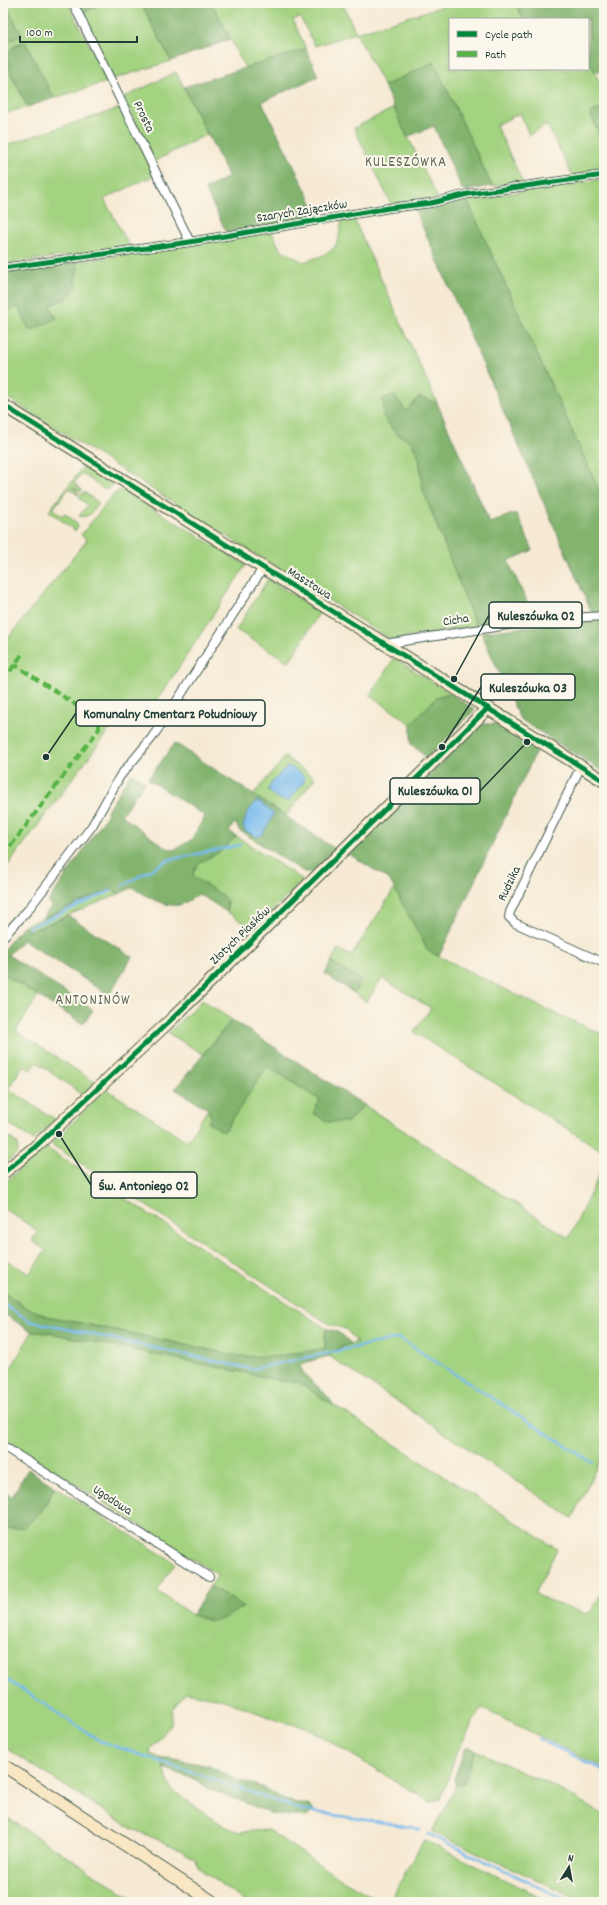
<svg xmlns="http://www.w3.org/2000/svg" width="607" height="1905" font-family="Dekko,sans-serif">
<rect width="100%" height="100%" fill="#fbf7ec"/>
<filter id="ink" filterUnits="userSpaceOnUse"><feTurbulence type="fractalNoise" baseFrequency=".025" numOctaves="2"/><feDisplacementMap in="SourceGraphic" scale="8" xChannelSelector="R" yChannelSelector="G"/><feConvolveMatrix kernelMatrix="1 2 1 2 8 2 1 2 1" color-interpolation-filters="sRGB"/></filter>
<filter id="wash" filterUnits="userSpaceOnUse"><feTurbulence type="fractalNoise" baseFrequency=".012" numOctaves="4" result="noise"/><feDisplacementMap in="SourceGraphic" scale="16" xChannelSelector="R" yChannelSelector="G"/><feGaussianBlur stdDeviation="0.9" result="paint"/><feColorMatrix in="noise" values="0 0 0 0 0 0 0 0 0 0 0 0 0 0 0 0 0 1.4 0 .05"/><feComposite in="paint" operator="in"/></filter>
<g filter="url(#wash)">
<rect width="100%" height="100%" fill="#f6ead4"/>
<!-- green -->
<path fill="#a3d280" stroke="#61885a" d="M 5,3 L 68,3 L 107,82 L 54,98 L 25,42 L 16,44 L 7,56 L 11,75 L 26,104 L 30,106 L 3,114 L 5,98 L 3,93 L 3,44 L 22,35 Z
M 102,3 L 141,3 L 171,61 L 113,79 L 81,14 Z
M 212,3 L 345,3 L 343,4 L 356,33 L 453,3 L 515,3 L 523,19 L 450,19 L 450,69 L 588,69 L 588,57 L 604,93 L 604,108 L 590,113 L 604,144 L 604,171 L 572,175 L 547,125 L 529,135 L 520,113 L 496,125 L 523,183 L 492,186 L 434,62 L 384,86 L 356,33 L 315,46 L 300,17 L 293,20 L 306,49 L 245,68 Z
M 176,72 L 207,134 L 155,161 L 123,98 Z
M 120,108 L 155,175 L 104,199 L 130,247 L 3,264 L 3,146 Z
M 394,108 L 438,199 L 392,206 L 354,128 Z
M 604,179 L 604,501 L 467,200 Z
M 353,217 L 437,403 L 419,397 L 396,434 L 410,440 L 419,457 L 423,490 L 476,626 L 392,640 L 3,395 L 3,313 L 18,307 L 57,318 L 49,306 L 67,298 L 78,269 L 77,262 L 272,232 L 280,249 L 303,262 C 335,252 338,251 342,218 Z
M 83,467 L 112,484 L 110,488 L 103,489 L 82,473 L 74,483 L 82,490 L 81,492 L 71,486 L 80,494 L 78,495 L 69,488 L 53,509 L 62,516 L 64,513 L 76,522 L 78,527 L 75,531 L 49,511 Z
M 121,489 L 246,565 L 143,722 L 124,710 L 3,872 L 3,632 L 9,637 L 87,540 L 81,535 L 113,495 Z
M 84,492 L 99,503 C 93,511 89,519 79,516 L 88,505 L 79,498 Z
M 268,579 L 320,612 L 289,662 L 236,630 Z
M 394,658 L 450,693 L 437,697 L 411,724 L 370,695 Z
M 285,757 L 315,778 L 286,816 L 253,795 Z
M 236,836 L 303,880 L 254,929 L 227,912 L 227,901 L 195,878 L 193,874 C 196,861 209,858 219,852 C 226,848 231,842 236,836 Z
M 395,888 L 428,951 L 535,1004 L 604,1035 L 604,1152 L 414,1032 L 431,1008 L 382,978 L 366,1002 L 354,993 L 361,980 L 331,962 L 338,949 L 351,956 Z
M 111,889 L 119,894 L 30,931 L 23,926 L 62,911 Z
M 3,974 L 38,996 L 16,1031 L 96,1083 L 83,1095 L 37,1062 L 31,1070 L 23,1066 L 8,1089 L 56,1120 L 33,1140 L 3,1120 Z
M 202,1000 L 232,1020 L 203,1054 L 168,1033 Z
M 267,1066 L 320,1100 L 348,1122 L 364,1105 L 569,1238 L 604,1165 L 604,1452 L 572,1518 L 329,1356 L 340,1347 L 357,1342 L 346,1329 L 329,1324 L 51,1144 L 106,1089 L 187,1141 L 208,1109 L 211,1117 L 224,1132 Z
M 3,1133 L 18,1144 L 18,1153 L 3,1165 Z
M 45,1147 L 327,1329 L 325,1334 L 325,1348 L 274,1357 L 239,1356 L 47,1316 L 27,1308 L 3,1292 L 3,1258 L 29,1274 L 46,1250 L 32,1241 L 38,1231 L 3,1208 L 3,1184 Z
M 32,1332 L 50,1333 L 256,1375 L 280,1381 L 298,1382 L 557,1549 L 536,1592 L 538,1596 L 586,1614 L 592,1610 L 601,1594 L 604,1593 L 604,1767 L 481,1708 L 455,1756 L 447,1783 L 440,1799 L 430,1802 L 306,1727 L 282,1722 L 224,1700 L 186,1692 L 172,1710 L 171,1724 L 151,1749 L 150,1754 L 162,1759 L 163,1768 L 172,1790 L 224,1826 L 239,1832 L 268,1830 L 337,1877 L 382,1902 L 245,1902 L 200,1869 L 194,1858 L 171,1845 L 132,1829 L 3,1746 L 3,1527 L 7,1529 L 41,1512 L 55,1487 L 175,1563 L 157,1591 L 192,1615 L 209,1621 L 243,1606 L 210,1586 L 218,1575 L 3,1438 L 3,1381 Z
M 475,1750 L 555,1787 L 604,1815 L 604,1902 L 586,1902 L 432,1832 L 457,1785 L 464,1783 Z
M 3,1815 L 138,1902 L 3,1902 Z
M 424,1840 L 550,1902 L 390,1902 L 407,1869 Z"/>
<!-- forest -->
<path fill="#82b46e" stroke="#507851" d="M 3,3 L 5,3 L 22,35 L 3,44 Z
M 76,3 L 102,3 L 81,14 Z
M 141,3 L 212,3 L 230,39 L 171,61 Z
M 515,3 L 604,3 L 604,70 L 595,73 L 588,57 L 588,19 L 523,19 Z
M 25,42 L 54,98 L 30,106 L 26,104 C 22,96 19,88 15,81 C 5,64 1,47 25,42 Z
M 306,49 L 318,76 L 262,102 L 319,217 L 227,233 L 205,189 L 229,177 L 184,87 Z
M 434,62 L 492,186 L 463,191 L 434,126 L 407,137 L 384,86 Z
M 604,108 L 604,144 L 590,113 Z
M 467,200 L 604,501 L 604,612 L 592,613 L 414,207 Z
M 77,262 L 78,269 L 75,280 L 78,286 L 67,298 L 50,306 L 57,318 L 30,331 L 18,307 L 3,313 L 3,272 Z
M 394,395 L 406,411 L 419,397 L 437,403 L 490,523 L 515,513 L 517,515 L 533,550 L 508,561 L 535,619 L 476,626 L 423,490 L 419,457 L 410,440 L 396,434 L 383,416 L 383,398 Z
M 604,619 L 604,772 L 520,719 L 481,632 Z
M 450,693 L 475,710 L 427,758 L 411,744 L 411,724 L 437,697 Z
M 484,724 L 496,724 L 537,750 L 439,956 L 428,951 L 389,879 L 349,854 L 475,730 Z
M 175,743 L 335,849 L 312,872 L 304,872 L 239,830 L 235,822 L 229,831 L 236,836 C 231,842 226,848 219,852 C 210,858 196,861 193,874 L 195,878 L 222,895 L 227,901 L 227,912 L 199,894 C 193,897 185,904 179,905 C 163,907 146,896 133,887 L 119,894 L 111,889 L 42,919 L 52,905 L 48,902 L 107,815 L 107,811 L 131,773 L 145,782 L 121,815 L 164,847 L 174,850 L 191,840 L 205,816 L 148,779 Z
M 69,916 L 132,957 L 109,995 L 23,940 L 8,955 L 93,1010 L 83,1024 L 3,974 L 3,950 L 23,926 L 31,931 Z
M 331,962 L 361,980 L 354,993 L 325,974 Z
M 232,1020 L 364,1105 L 348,1122 L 328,1122 L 313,1113 L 320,1100 L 267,1066 L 224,1132 L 208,1122 L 211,1117 L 208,1109 L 175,1089 Z
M 3,1292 L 27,1308 L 47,1316 L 239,1356 L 274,1357 L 325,1348 L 325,1334 L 327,1329 C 338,1331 344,1335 351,1344 L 340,1347 L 329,1356 L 303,1363 L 300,1367 C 308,1383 326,1389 334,1406 L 298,1382 L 280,1381 L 256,1375 L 50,1333 L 32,1332 L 3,1313 Z
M 28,1469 L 55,1487 L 41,1512 L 23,1528 L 7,1529 L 3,1527 L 3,1491 L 12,1497 Z
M 210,1586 L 243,1606 C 222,1621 217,1624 192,1615 Z
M 468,1746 L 475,1750 L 464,1783 L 457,1785 L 454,1779 L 464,1751 Z
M 170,1758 L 209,1766 L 237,1780 L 262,1787 L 285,1800 L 310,1806 L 314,1810 L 307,1817 L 273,1814 L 210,1789 L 196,1780 L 163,1768 L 162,1759 Z"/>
<!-- water -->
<path fill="#79bbee" stroke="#4c7c91" d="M 287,766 L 293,768 L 305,777 L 304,782 L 289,801 C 279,800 275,798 268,790 L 270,785 Z
M 256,801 L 260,802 L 274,814 L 262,835 L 257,837 L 245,831 L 243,826 L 247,813 Z"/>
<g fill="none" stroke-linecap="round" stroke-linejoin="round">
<!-- stream -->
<path stroke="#79bbee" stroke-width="2.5" d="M 122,886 L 168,860 L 240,845
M 28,928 L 111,891
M 3,1304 L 30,1321 L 252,1369 L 399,1338 L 593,1463
M 3,1677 L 100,1741 L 302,1810 L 411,1827 L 420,1830
M 539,1739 L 604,1770
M 428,1834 L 571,1902"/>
</g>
</g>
<g filter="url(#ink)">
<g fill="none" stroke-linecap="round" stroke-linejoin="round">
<!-- street casing -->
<g stroke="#3f574c" stroke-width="10">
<path id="street" d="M 73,3 L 190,242
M 3,268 L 190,242 L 389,208 L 431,203 L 468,194 L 604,175
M 384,644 L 540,620 L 604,616
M 581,766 L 510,912 L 509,917 L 515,923 L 604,963
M 3,937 L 27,911 L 92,826 L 120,776 L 151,739 L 171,710 L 263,568
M 3,1446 L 209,1577"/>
</g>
<!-- secondary casing -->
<g stroke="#3f574c" stroke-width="14">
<path id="secondary" d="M 3,405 L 604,781
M 3,1173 L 34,1148 L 174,1017 L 488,708
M 3,1765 L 213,1902"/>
</g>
<!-- street -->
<use href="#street" stroke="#fff" stroke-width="8"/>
<!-- secondary -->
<use href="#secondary" stroke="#f9e7c3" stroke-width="12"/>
<!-- quiet -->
<path stroke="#55b346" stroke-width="4" stroke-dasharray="8 4" stroke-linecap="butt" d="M 3,681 L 23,653
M 3,856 L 99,729 L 99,720 L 15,665"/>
<!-- cycleway casing -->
<g stroke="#fbf7ec" stroke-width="8">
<path id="cycleway" d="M 3,268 L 190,242 L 389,208 L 431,203 L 468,194 L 604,175
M 3,405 L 604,781
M 3,1173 L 34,1148 L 174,1017 L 488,708"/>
</g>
<!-- cycleway -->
<use href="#cycleway" stroke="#00873e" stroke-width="5"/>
</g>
</g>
<g text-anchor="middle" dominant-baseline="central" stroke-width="4" stroke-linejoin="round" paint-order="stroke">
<!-- street labels -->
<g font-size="13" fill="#1f3d34" stroke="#fbf7ec">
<text transform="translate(143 117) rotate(64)">Prosta</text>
<text transform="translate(302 212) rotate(-9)">Szarych Zajączków</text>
<text transform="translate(309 584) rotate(32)">Masztowa</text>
<text transform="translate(456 621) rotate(-9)">Cicha</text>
<text transform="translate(510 884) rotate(-64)">Rudzika</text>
<text transform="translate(241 936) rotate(-44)">Złotych Piasków</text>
<text transform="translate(112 1501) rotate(33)">Ugodowa</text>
</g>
<!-- quarter labels -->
<g font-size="15" letter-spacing="1" fill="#636956" stroke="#fbf7ec">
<text x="406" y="163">KULESZÓWKA</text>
<text x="93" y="1001">ANTONINÓW</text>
</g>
</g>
<!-- callouts -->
<path fill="none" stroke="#1f3d34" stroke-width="1.5" d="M454 679L489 615M442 747L481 687M46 757L76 713M527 742L480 791M59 1134L91 1185"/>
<g fill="#1f3d34" stroke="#fbf7ec" stroke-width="1.5">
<circle cx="454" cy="679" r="4"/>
<circle cx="442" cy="747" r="4"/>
<circle cx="46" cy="757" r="4"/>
<circle cx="527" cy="742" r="4"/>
<circle cx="59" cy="1134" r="4"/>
</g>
<g fill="#fbf7ec" stroke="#1f3d34" stroke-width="1.5">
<rect x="489" y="602" width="93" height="26" rx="4"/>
<rect x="481" y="674" width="94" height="26" rx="4"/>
<rect x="76" y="700" width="189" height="26" rx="4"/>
<rect x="390" y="778" width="90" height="26" rx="4"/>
<rect x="91" y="1172" width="106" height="26" rx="4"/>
</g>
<g font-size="14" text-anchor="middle" font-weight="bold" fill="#1f3d34">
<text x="536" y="620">Kuleszówka 02</text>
<text x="528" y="692">Kuleszówka 03</text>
<text x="170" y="718">Komunalny Cmentarz Południowy</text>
<text x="435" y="795">Kuleszówka 01</text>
<text x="144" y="1190">Św. Antoniego 02</text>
</g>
<!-- margin -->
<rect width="607" height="1905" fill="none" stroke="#fbf7ec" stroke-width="16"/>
<!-- legend -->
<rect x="449" y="18" width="140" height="52" fill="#fbf7ec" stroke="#a3ada2"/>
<rect x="457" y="31" width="20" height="6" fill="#00873e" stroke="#a3ada2"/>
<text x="485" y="38" font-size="12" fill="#1f3d34">Cycle path</text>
<rect x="457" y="51" width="20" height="6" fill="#55b346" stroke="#a3ada2"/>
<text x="485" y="58" font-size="12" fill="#1f3d34">Path</text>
<!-- north arrow -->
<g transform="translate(569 1867) rotate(11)" stroke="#fbf7ec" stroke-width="3" paint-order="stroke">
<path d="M0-3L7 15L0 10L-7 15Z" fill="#1f3d34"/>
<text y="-6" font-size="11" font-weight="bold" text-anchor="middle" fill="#1f3d34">N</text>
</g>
<!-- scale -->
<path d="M20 36v6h117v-6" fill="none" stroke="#1f3d34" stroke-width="2"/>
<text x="26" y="36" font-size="12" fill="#1f3d34" stroke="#fbf7ec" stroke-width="3" paint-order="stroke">100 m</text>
</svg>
